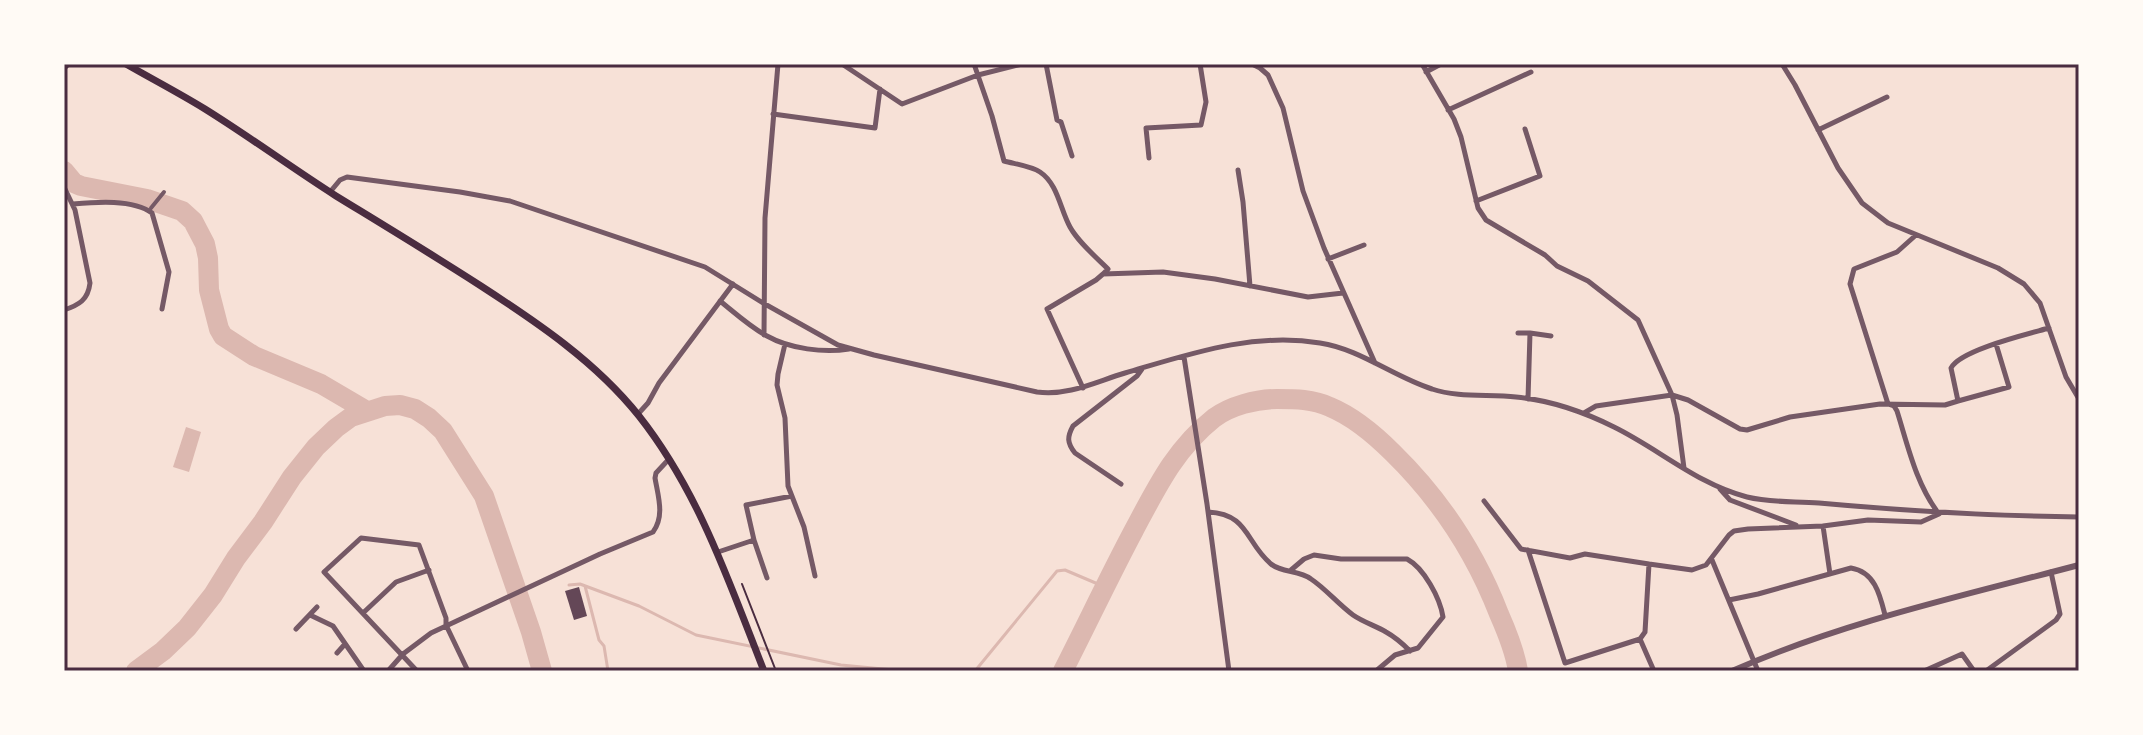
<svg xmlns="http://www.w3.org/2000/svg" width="2143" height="735" font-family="'Nunito Sans',sans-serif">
<rect width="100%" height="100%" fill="#f7e1d7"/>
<!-- water -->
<path fill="#dcb8b0" d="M 186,427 L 201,432 L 189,472 L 173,467 Z"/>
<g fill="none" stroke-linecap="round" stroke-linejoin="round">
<!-- stream -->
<path stroke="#dcb8b0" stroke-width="3" d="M 569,585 L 580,584 L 639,606 L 696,635 L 841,665 L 904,671
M 585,586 L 599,640 L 604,646 L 608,671
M 975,671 L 1057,571 L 1065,570 L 1105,587"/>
<!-- river -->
<path stroke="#dcb8b0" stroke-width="20" d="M 64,171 L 74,183 L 81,186 L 147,199 L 182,211 L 193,221 L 205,244 L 208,258 L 209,290 L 219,329 L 223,336 L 254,356 L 321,384 L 367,411
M 136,671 L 163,651 L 187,628 L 213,595 L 236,558 L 263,522 L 292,477 L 316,447 L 336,428 L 351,417 L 385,406 L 400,405 L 415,409 L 429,418 L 443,431 L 484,496 L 531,632 L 542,671
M 1063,671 C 1087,624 1109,577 1134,530 C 1157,487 1175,449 1214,418 C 1230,406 1256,399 1277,399 C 1295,399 1313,399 1330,407 C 1354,417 1375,435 1393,453 C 1440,499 1475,552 1499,614 C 1507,632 1515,652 1518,671"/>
</g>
<!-- building -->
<path fill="#644757" d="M 579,587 L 587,616 L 574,620 L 565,591 Z"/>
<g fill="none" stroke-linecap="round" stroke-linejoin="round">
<!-- path -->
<path stroke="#4a2c40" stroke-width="2" d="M 742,584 L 776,671"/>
<!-- pedestrian -->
<path stroke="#755966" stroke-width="4" d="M 151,208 L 164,192"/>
<!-- minor -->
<path stroke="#755966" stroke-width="5" d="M 842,64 L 902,104 L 978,75 L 1022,64
M 974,64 L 992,116 L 1004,161 C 1015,164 1031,166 1040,172 C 1058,184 1060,209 1070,227 C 1079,243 1095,256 1108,269 L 1103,274 L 1163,272 L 1215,279 L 1308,297 L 1343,293
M 1046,64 L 1057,120 L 1061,122 L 1072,156
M 1252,64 L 1260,68 L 1268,75 L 1283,108 L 1303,191 L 1324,248 L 1375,363
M 1422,64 L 1454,119 L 1461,137 L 1478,208 L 1486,220 L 1545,255 L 1557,266 L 1588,281 L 1638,320 L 1672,395 L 1677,415 L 1684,468
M 1782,64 L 1795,85 L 1838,168 L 1862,203 L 1888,223 L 1998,268 L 2024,284 L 2040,303 L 2066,377 L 2079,399
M 1426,72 L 1441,64
M 1448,110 L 1531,72
M 773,114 L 875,128 L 880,89
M 1818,130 L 1887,97
M 1149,158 L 1146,128 L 1201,125 L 1206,102 L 1200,64
M 1238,170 L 1243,202 L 1250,286
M 64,187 L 75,210 L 90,283 C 88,300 79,305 64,310
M 330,192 L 340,180 L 347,177 L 460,192 L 510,201 L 705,267 L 763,303 L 838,345 L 874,355 L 1037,392 C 1069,396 1095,382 1125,373 C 1190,354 1252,332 1320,343 C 1360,349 1394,377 1432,389 C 1458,398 1488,394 1516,397 C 1549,400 1584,412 1614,427 C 1659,449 1697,484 1747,497 C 1771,503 1795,501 1819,503 C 1907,511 1991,516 2079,517
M 1476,201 L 1540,176 L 1525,129
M 73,204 C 96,202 133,199 152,213 L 169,272 L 162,309
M 1328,259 L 1364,245
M 720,301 C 735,313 750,327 767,336 C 790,349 824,353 849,349
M 1518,333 L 1530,333 L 1528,399
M 1530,333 L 1551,336
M 764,335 L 765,218 L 778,64
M 785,344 L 778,374 L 777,385 L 785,418 L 788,486 L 804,527 L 815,576
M 1184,357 L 1207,504 L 1229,671
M 1083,388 L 1047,309 L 1096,280 L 1103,274
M 1958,401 L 2009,387 L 1996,344
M 1584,413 L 1596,406 L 1672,395 L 1688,400 L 1740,429 L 1747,430 L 1790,417 L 1880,404 L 1945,405 L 1958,401 L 1951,368 C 1960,350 2028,334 2049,328
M 638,414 L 648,403 L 659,383 L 733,284
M 1121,484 L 1075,453 C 1067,443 1067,437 1073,426 L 1137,376 L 1142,369
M 1720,489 L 1730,500 L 1796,525
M 1484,501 L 1521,549 L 1570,558 L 1585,554 L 1649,564 L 1645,632 L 1640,639 L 1654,671
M 1208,512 C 1249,514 1245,542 1271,564 C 1282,573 1299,570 1311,579 C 1326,589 1338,604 1353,615 C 1363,622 1376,626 1386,632 C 1395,637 1403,644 1410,651
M 1823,526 L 1830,574
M 754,540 L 767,578
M 1528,550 L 1565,663 L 1640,639
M 718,552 L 754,540 L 746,505 L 792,496
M 1712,560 L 1758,671
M 1649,564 L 1692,570 L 1706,565 L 1729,535 L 1734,531 L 1748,529 L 1823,526 L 1868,520 L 1921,522 L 1939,514 C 1916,484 1908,446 1897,411 L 1894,406 L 1888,404 L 1850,284 L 1854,269 L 1897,252 L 1916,235
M 1291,570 L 1304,559 L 1314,555 L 1341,559 L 1407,559 C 1424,568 1440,598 1443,617 L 1418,648 L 1395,655 L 1376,671
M 1729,600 L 1758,594 L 1851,568 C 1875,572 1880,595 1885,615
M 363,613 L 396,582 L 429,570
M 310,615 L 333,626 L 364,671
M 296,629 L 317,607
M 337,653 L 345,644
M 388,671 L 403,654 L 431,633 L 600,554 L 653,532 C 665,516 658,496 655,478 L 656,473 L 669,459
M 417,671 L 324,572 L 361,538 L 419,545 L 446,618 L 446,625 L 468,671
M 1924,671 L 1962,654 L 1974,671
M 1986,671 L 2056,620 L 2060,614 L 2051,572"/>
<!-- tertiary -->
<path stroke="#755966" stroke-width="6" d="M 1732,671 C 1843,622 1962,596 2079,565"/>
<!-- secondary -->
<path stroke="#4a2c40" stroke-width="7" d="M 126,64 C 152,79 179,93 205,109 C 250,137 292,168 336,196 C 385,226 433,255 481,286 C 538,323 596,362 639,416 C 699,492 729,582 764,671
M 64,67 L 67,64"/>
</g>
<!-- border -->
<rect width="2143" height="735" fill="none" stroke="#fffaf5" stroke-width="132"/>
<rect x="66" y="66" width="2011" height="603" fill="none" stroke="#4a2c40" stroke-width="3"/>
</svg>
